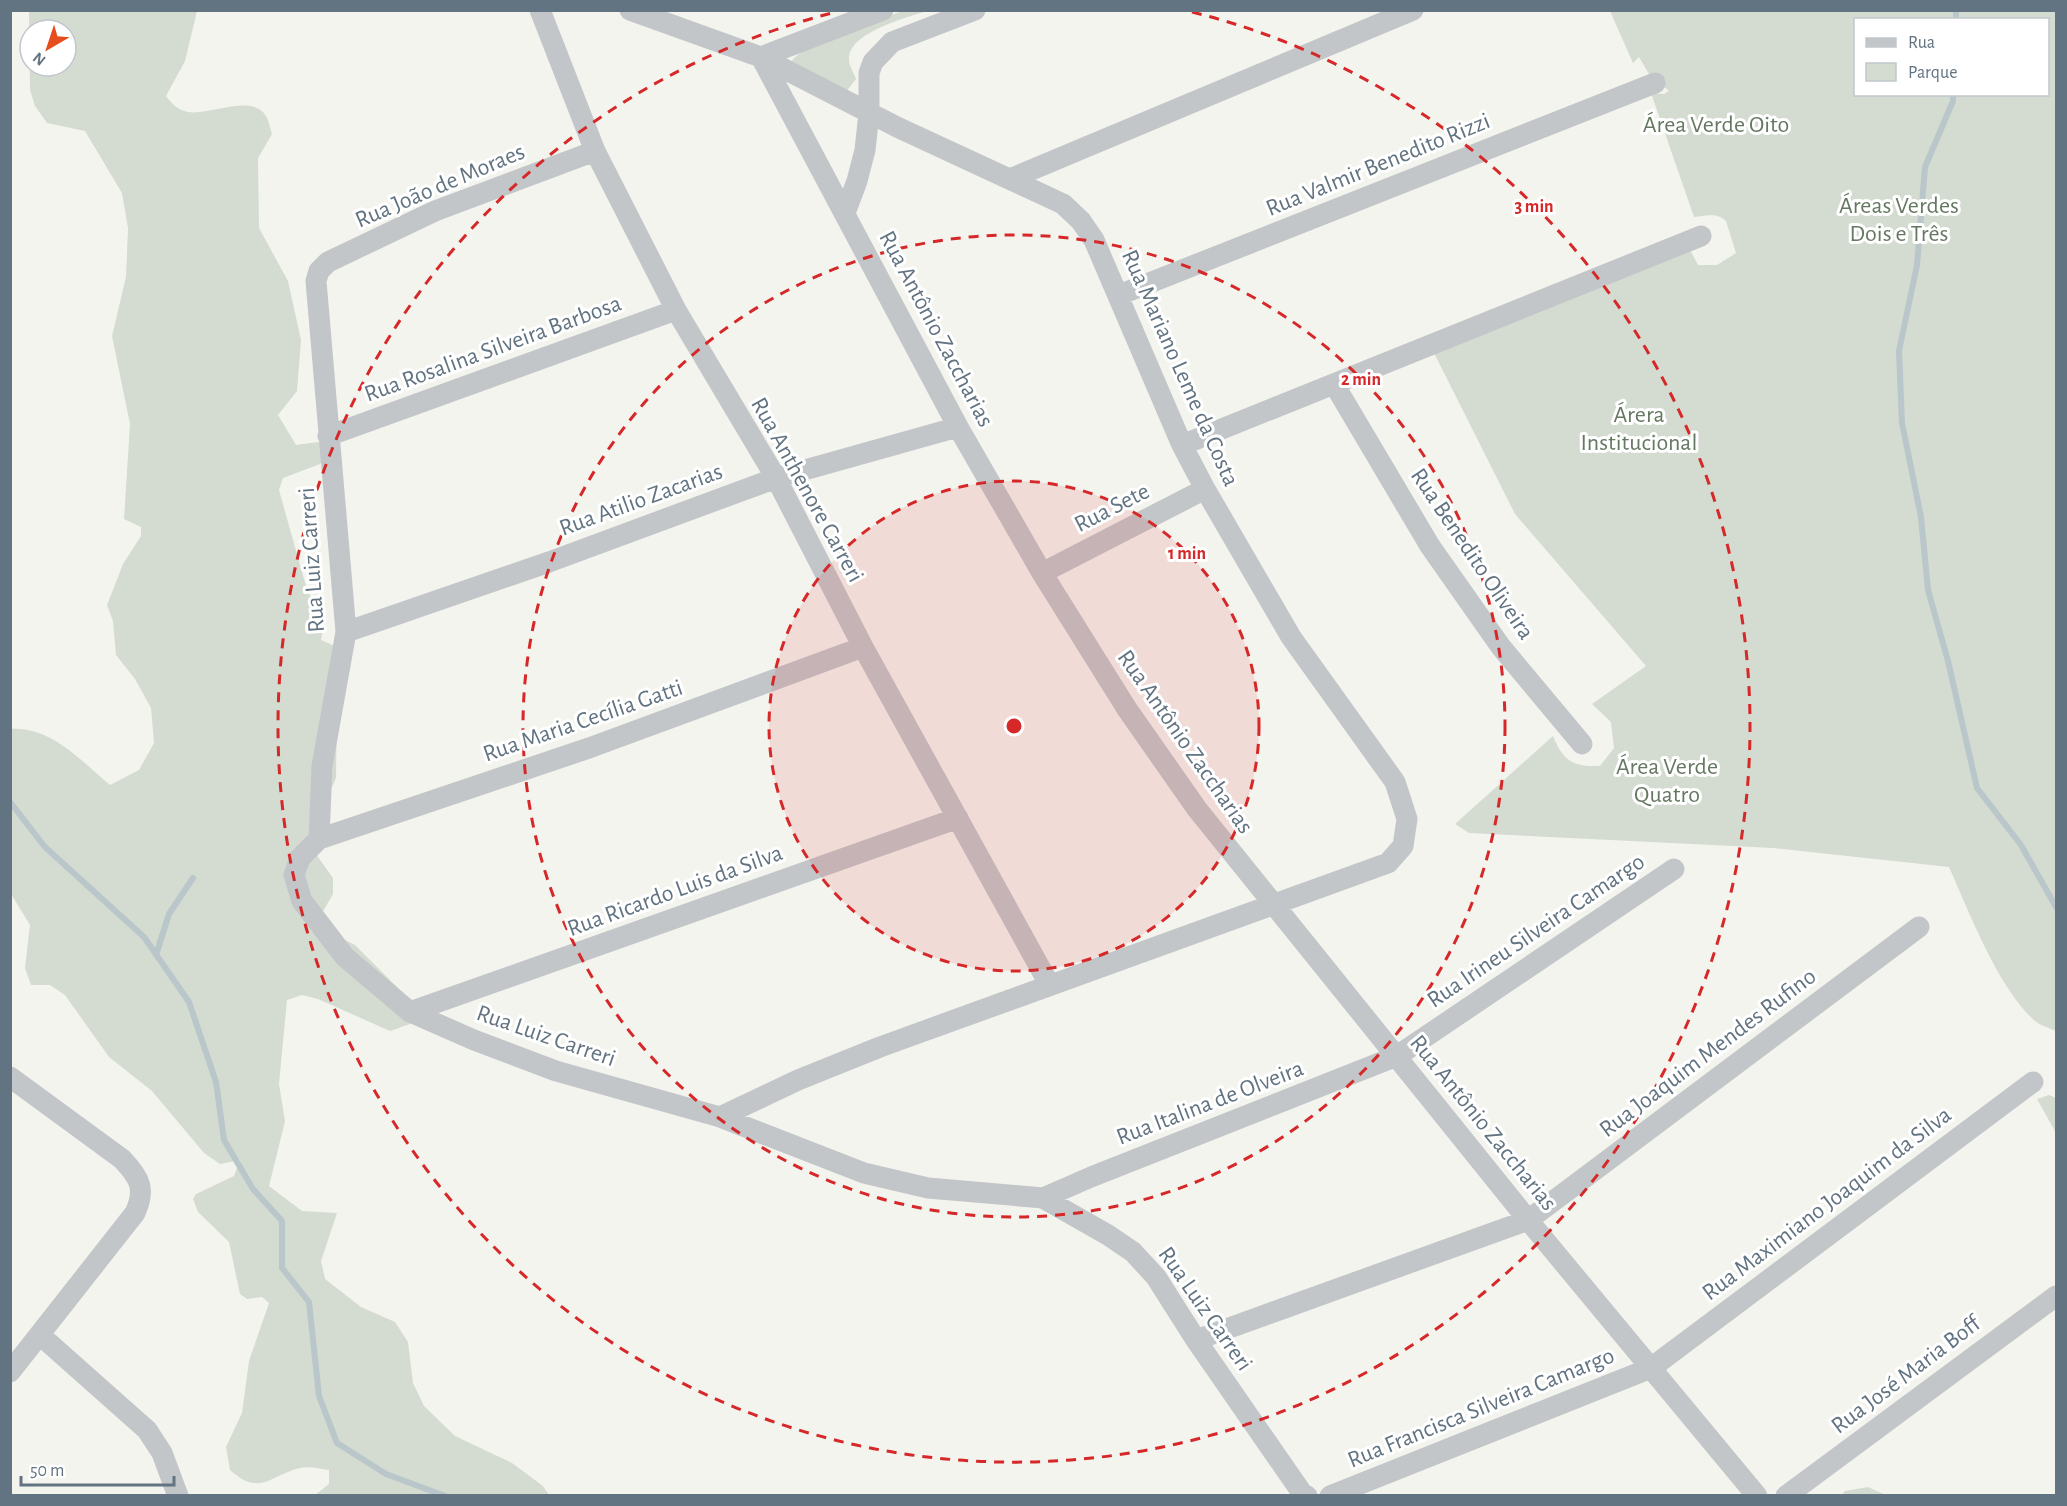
<svg xmlns="http://www.w3.org/2000/svg" width="2067" height="1506" font-family="'Alegreya Sans',sans-serif">
<rect width="100%" height="100%" fill="#f4f4ef"/>
<!-- green -->
<path fill="#d4dbd0" fill-rule="evenodd" d="M 29,11 L 197,11 L 185,61 L 166,96 C 172,104 178,110 188,112 C 208,116 253,93 266,116 C 269,121 270,128 272,134 L 258,158 L 259,228 L 288,281 L 301,340 L 297,391 L 278,415 L 296,445 L 326,441 L 333,448 L 320,464 L 283,478 L 279,490 L 307,590 L 324,620 L 321,640 L 344,650 L 337,709 L 336,778 L 308,843 L 333,878 L 333,894 L 322,913 L 325,930 L 355,945 L 406,996 L 416,1013 L 410,1024 L 390,1031 L 318,999 L 302,995 L 287,1000 L 279,1084 L 285,1121 L 269,1186 L 302,1211 L 337,1213 L 321,1261 L 325,1279 L 361,1307 L 395,1322 L 408,1342 L 413,1383 L 424,1406 L 455,1436 L 512,1463 L 543,1486 L 549,1495 L 315,1495 L 329,1484 L 329,1470 C 320,1469 309,1466 300,1468 C 269,1476 260,1497 230,1470 L 226,1447 L 242,1413 L 249,1361 L 269,1303 L 262,1297 L 247,1299 L 240,1294 L 229,1242 L 198,1212 L 193,1199 L 196,1194 L 234,1176 L 240,1160 L 220,1164 L 204,1153 L 152,1091 L 109,1057 L 65,995 L 50,985 L 31,985 L 25,968 L 30,925 L 11,894 L 10,729 C 51,726 81,761 110,785 L 139,770 L 154,743 L 151,708 L 135,679 L 116,655 L 113,621 L 107,605 L 123,564 L 141,536 L 141,527 L 124,519 L 130,424 L 112,336 L 126,277 L 128,228 L 122,193 L 85,131 L 47,123 L 35,106 L 30,90 ZM 30,30 L 66,30 L 66,66 L 30,66 Z
M 902,11 L 926,11 C 906,18 847,33 849,60 C 849,66 854,73 856,79 L 846,92 L 787,68 L 794,58 L 804,50 Z
M 1610,11 L 2056,11 L 2056,1031 C 2050,1028 2041,1026 2035,1021 C 1998,988 1970,914 1949,867 L 1773,848 L 1469,833 L 1455,824 L 1553,736 C 1563,761 1573,767 1600,766 L 1614,748 L 1611,722 L 1592,704 L 1646,666 L 1515,514 L 1433,351 L 1689,248 L 1698,265 L 1717,265 L 1736,253 L 1726,221 C 1717,212 1705,216 1694,217 L 1651,93 L 1664,94 L 1669,91 L 1649,74 L 1639,57 L 1633,63 ZM 1856,20 L 2048,20 L 2048,94 L 1856,94 Z
M 2049,1095 L 2056,1098 L 2056,1133 L 2037,1099 Z
M 1868,1487 L 1886,1495 L 1842,1495 L 1845,1491 Z"/>
<g fill="none" stroke-linecap="round" stroke-linejoin="round">
<!-- stream -->
<path stroke="#b9c6ca" stroke-width="6" d="M 1956,20 L 1956,10
M 1953,94 L 1953,101 L 1925,167 L 1917,265 L 1899,351 L 1902,423 L 1921,517 L 1928,590 L 1948,661 L 1977,788 L 2021,845 L 2056,907
M 10,802 L 45,847 L 144,937 L 189,1002 L 216,1082 L 224,1140 L 253,1189 L 282,1221 L 282,1268 L 309,1302 L 319,1396 L 337,1443 L 386,1474 L 445,1496
M 156,955 L 169,914 L 193,878"/>
<!-- minor -->
<path stroke="#c3c6c9" stroke-width="21" d="M 540,10 L 595,151 L 676,310 L 776,478 L 863,647 L 1049,984
M 630,10 L 761,57 L 897,127 L 1063,204 L 1081,221 L 1094,240 L 1182,445 L 1205,489 L 1291,637 L 1395,782 L 1407,819 L 1403,846 L 1388,863 L 880,1047 L 798,1080 L 720,1117
M 761,57 L 958,427 L 1042,573 L 1127,709 L 1197,809 L 1528,1220 L 1757,1496
M 761,57 L 883,10
M 595,151 L 435,211 L 328,262 L 319,271 L 316,281 L 346,632 L 322,766 L 319,839 L 300,858 L 294,875 L 302,901 L 345,957 L 410,1012 L 474,1040 L 556,1071 L 720,1117 L 864,1173 L 928,1188 L 1043,1198 L 1108,1235 L 1133,1252 L 1156,1277 L 1196,1340 L 1302,1493 L 1307,1496
M 1010,179 L 1413,10
M 845,213 L 857,181 L 865,150 L 869,113 L 869,73 L 873,62 L 892,42 L 975,10
M 1119,295 L 1655,83
M 1334,384 L 1430,546 L 1501,647 L 1582,744
M 328,436 L 676,310
M 1182,445 L 1701,236
M 1042,573 L 1205,489
M 346,632 L 549,562 L 776,478 L 958,427
M 319,839 L 589,748 L 863,647
M 410,1012 L 958,818
M 10,1077 L 122,1159 C 140,1178 146,1189 135,1213 L 10,1372
M 1043,1198 L 1091,1177 L 1397,1056 L 1674,869
M 40,1335 L 147,1430 L 162,1453 L 178,1496
M 1196,1340 L 1528,1220 L 1919,927
M 1330,1496 L 1651,1368 L 2033,1082
M 1786,1496 L 2056,1296"/>
</g>
<!-- distance rings -->
<circle cx="1014" cy="726" r="245" fill="#d62828" fill-opacity=".12"/>
<g fill="none" stroke="#d62828" stroke-width="3" stroke-dasharray="10 8">
<circle cx="1014" cy="726" r="245"/>
<circle cx="1014" cy="726" r="491"/>
<path d="M1192 12A736 736 0 1 1 836 12"/>
</g>
<g text-anchor="middle" dominant-baseline="central" stroke-width="6" stroke-linejoin="round" paint-order="stroke">
<!-- park labels -->
<g font-size="24" fill="#657861" stroke="#fff">
<text x="1716" y="125">Área Verde Oito</text>
<text x="1899" y="206">Áreas Verdes<tspan x="1899" dy="28">Dois e Três</tspan></text>
<text x="1639" y="415">Árera<tspan x="1639" dy="28">Institucional</tspan></text>
<text x="1667" y="767">Área Verde<tspan x="1667" dy="28">Quatro</tspan></text>
</g>
<!-- street labels -->
<g font-size="24" fill="#627381" stroke="#fff">
<text transform="translate(1378 165) rotate(-22)">Rua Valmir Benedito Rizzi</text>
<text transform="translate(440 186) rotate(-23)">Rua João de Moraes</text>
<text transform="translate(936 329) rotate(62)">Rua Antônio Zaccharias</text>
<text transform="translate(493 349) rotate(-20)">Rua Rosalina Silveira Barbosa</text>
<text transform="translate(1180 368) rotate(66)">Rua Mariano Leme da Costa</text>
<text transform="translate(807 490) rotate(61)">Rua Anthenore Carreri</text>
<text transform="translate(641 500) rotate(-20)">Rua Atilio Zacarias</text>
<text transform="translate(1112 508) rotate(-27)">Rua Sete</text>
<text transform="translate(1472 554) rotate(56)">Rua Benedito Oliveira</text>
<text transform="translate(312 560) rotate(-94)">Rua Luiz Carreri</text>
<text transform="translate(583 721) rotate(-19)">Rua Maria Cecília Gatti</text>
<text transform="translate(1185 742) rotate(55)">Rua Antônio Zaccharias</text>
<text transform="translate(675 891) rotate(-20)">Rua Ricardo Luis da Silva</text>
<text transform="translate(1536 931) rotate(-34)">Rua Irineu Silveira Camargo</text>
<text transform="translate(546 1036) rotate(19)">Rua Luiz Carreri</text>
<text transform="translate(1708 1053) rotate(-37)">Rua Joaquim Mendes Rufino</text>
<text transform="translate(1210 1103) rotate(-21)">Rua Italina de Olveira</text>
<text transform="translate(1483 1123) rotate(51)">Rua Antônio Zaccharias</text>
<text transform="translate(1827 1204) rotate(-37)">Rua Maximiano Joaquim da Silva</text>
<text transform="translate(1205 1309) rotate(55)">Rua Luiz Carreri</text>
<text transform="translate(1906 1375) rotate(-37)">Rua José Maria Boff</text>
<text transform="translate(1481 1408) rotate(-22)">Rua Francisca Silveira Camargo</text>
</g>
</g>
<circle cx="1014" cy="726" r="9" fill="#d62828" stroke="#fff" stroke-width="3"/>
<g font-size="18" text-anchor="middle" font-weight="bold" fill="#d62828" stroke="#fff" stroke-width="6" stroke-linejoin="round" paint-order="stroke">
<text x="1534" y="212">3 min</text>
<text x="1361" y="385">2 min</text>
<text x="1187" y="559">1 min</text>
</g>
<!-- border -->
<rect width="2067" height="1506" fill="none" stroke="#627381" stroke-width="24"/>
<!-- legend -->
<rect x="1854" y="18" width="195" height="78" fill="#ffffff" stroke="#c0c7cd" stroke-width="1.5"/>
<rect x="1866" y="38" width="30" height="9" fill="#c3c6c9" stroke="#c0c7cd" stroke-width="1.5"/>
<text x="1908" y="48" font-size="18" fill="#627381">Rua</text>
<rect x="1866" y="63" width="30" height="18" fill="#d4dbd0" stroke="#c0c7cd" stroke-width="1.5"/>
<text x="1908" y="78" font-size="18" fill="#627381">Parque</text>
<!-- north arrow -->
<g transform="translate(48 48) rotate(219)"><circle r="28" fill="#ffffff" stroke="#c0c7cd" stroke-width="1.5"/>
<path d="M0-4.5L10 22L0 15L-10 22Z" fill="#e64d1d"/>
<text y="-9" font-size="16" font-weight="bold" text-anchor="middle" fill="#627381">N</text>
</g>
<!-- scale -->
<path d="M21 1476v9h153v-9" fill="none" stroke="#627381" stroke-width="3"/>
<text x="30" y="1476" font-size="18" fill="#627381" stroke="#ffffff" stroke-width="4.5" paint-order="stroke">50 m</text>
</svg>
